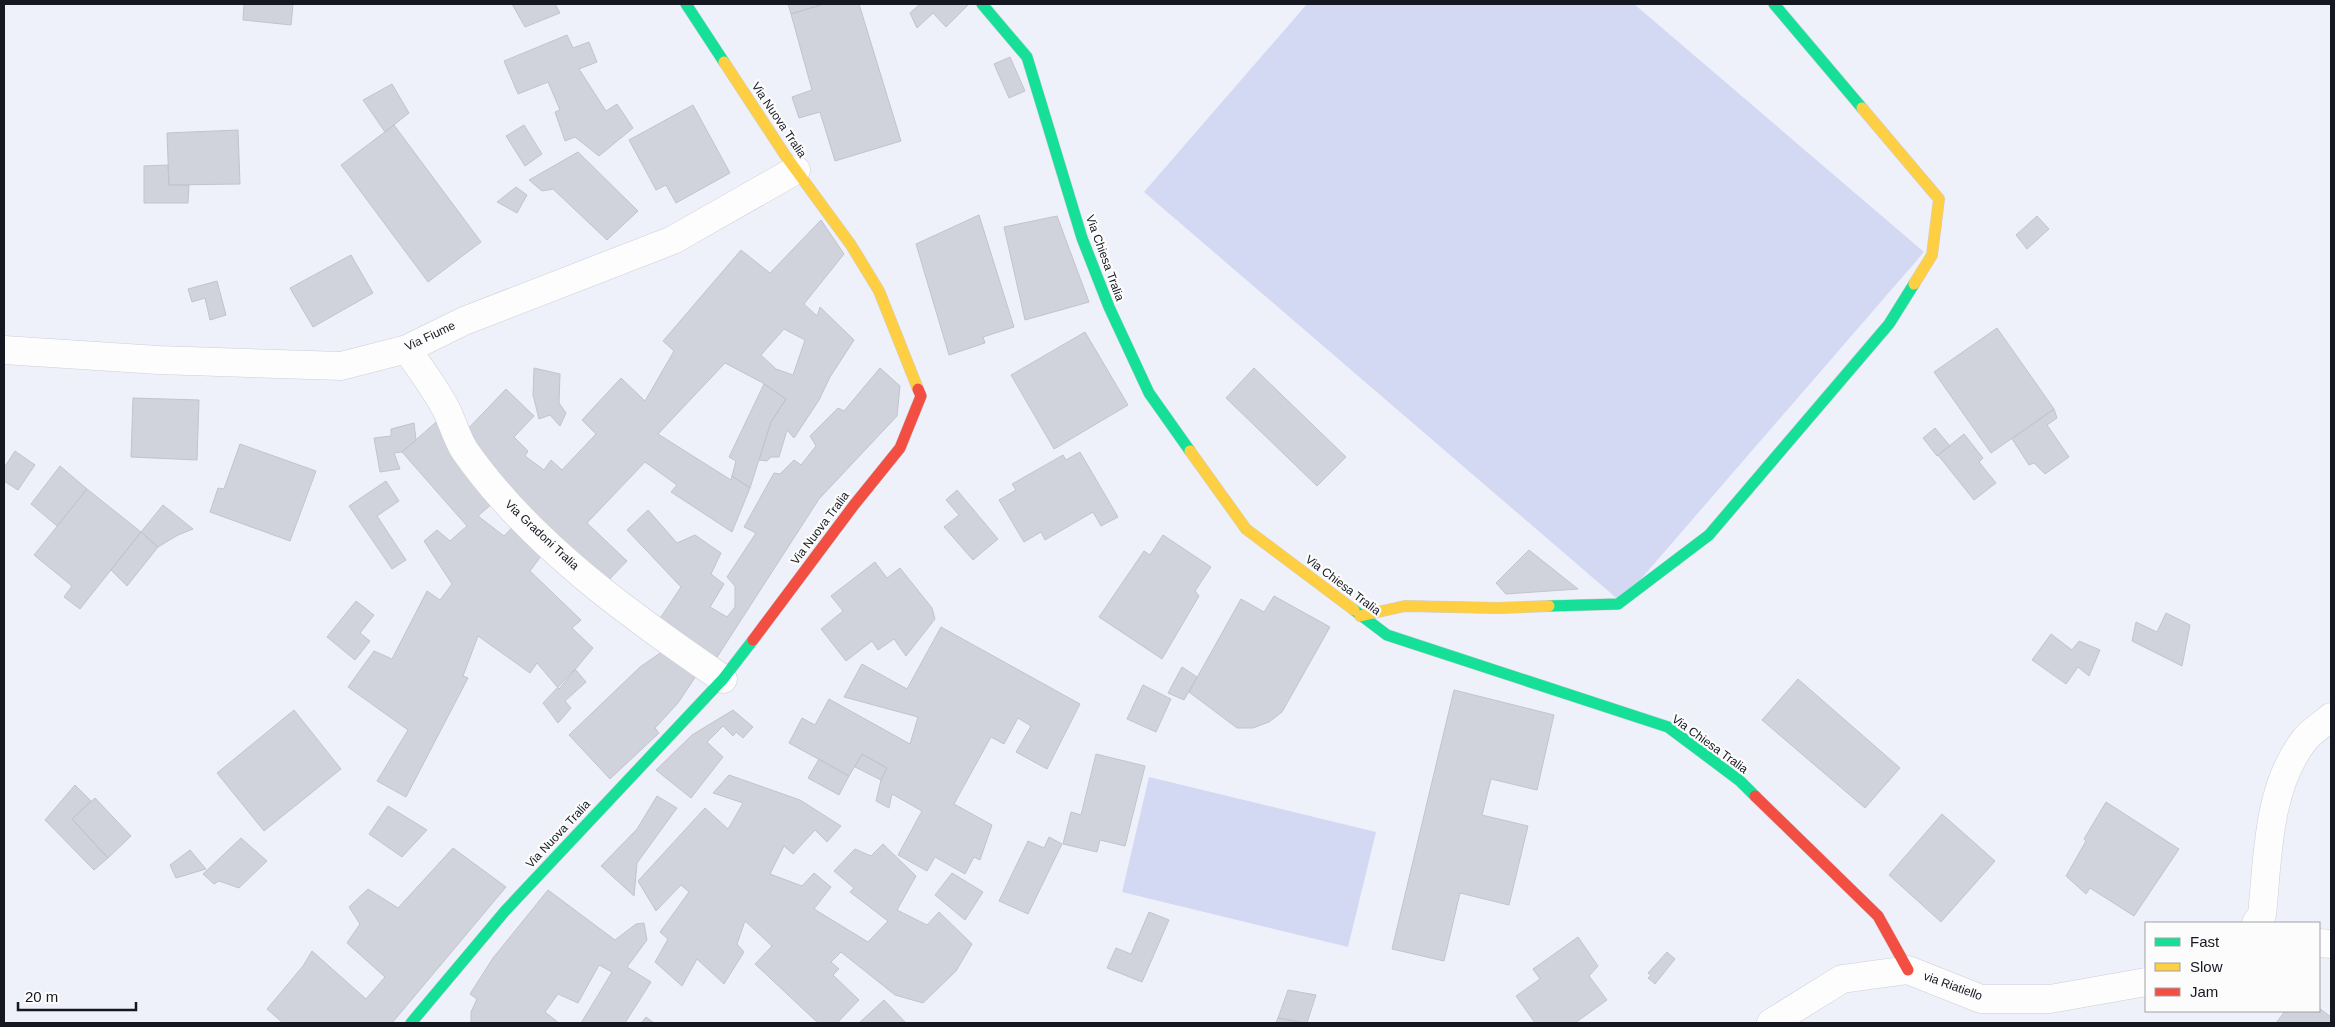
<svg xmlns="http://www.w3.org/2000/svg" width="2335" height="1027" font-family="Arial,sans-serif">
<rect width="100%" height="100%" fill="#eff1fa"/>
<!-- green -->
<path fill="#d3d8f3" d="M 1307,4 L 1634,4 L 1924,252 L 1621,602 L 1144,192 Z
M 1149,777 L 1376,832 L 1348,947 L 1122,892 Z"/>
<!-- building -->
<path fill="#d1d3dc" stroke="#c2c4cd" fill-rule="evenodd" d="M 244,4 L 293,4 L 291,25 L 243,20 Z
M 512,4 L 555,4 L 560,13 L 525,27 Z
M 788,4 L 824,4 L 791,14 Z
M 824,4 L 859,4 L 901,141 L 835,161 L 820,112 L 799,118 L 792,97 L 812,90 L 791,14 Z
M 920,4 L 969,4 L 946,27 L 933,13 L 917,28 L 910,13 Z
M 567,35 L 573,48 L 589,42 L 597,62 L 579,69 L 606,111 L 617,104 L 633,128 L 599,156 L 575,137 L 565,141 L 555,112 L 560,110 L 548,82 L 518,94 L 504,61 Z
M 1010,57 L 1025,91 L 1009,98 L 994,64 Z
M 392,84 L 409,113 L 385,132 L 363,100 Z
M 693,105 L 730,173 L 676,203 L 666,185 L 656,190 L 629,140 Z
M 394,125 L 481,242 L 428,282 L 341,165 Z
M 524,125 L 542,154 L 525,166 L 506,136 Z
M 238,130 L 240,184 L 169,185 L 167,133 Z
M 578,152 L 638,211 L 607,240 L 553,189 L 542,191 L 529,180 Z
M 168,165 L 169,185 L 189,185 L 188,203 L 144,203 L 144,166 Z
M 516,187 L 527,195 L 517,213 L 497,202 Z
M 979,215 L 1014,327 L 983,337 L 985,343 L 949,355 L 916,244 Z
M 1057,216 L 1089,302 L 1025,320 L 1004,227 Z
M 2037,216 L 2049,229 L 2027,249 L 2016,235 Z
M 821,220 L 844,254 L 804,304 L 817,316 L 820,307 L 854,340 L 830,377 L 819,400 L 794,438 L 787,430 L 779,457 L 771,457 L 767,461 L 759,460 L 771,422 L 786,399 L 763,383 L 725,363 L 658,434 L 731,480 L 732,476 L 750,488 L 732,532 L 671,492 L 677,485 L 645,462 L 587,523 L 627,561 L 603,586 L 479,463 L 463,434 L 506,389 L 534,416 L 514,437 L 528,451 L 525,456 L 544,470 L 551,460 L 562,470 L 596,434 L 582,420 L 621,378 L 645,401 L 674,351 L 663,341 L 741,250 L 770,273 ZM 784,329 L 805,340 L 793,375 L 776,369 L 761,355 Z
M 351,255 L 373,293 L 313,327 L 290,288 Z
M 217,281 L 226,315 L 210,320 L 205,298 L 192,302 L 188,289 Z
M 1997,328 L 2054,409 L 1991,453 L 1934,372 Z
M 1085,332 L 1128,405 L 1054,449 L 1011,375 Z
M 534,368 L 560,374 L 559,403 L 566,413 L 560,426 L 550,415 L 539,419 L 533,395 Z
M 880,368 L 900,386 L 897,416 L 819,499 L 712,665 L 657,623 L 681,587 L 627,530 L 648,510 L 677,543 L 695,535 L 721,553 L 711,574 L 724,584 L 710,607 L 727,617 L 735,607 L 735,586 L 727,577 L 756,533 L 744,527 L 774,473 L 780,474 L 794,460 L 801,465 L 816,446 L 810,436 L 838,408 L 844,411 Z
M 1254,368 L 1346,457 L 1317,486 L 1226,398 Z
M 764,384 L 786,399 L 771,422 L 750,488 L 732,476 L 736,461 L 729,457 Z
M 133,398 L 199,400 L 197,460 L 131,457 Z
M 2054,409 L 2057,418 L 2047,425 L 2069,457 L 2045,474 L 2034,463 L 2029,465 L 2012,439 Z
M 443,416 L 494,502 L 478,516 L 504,536 L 520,519 L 547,548 L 530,571 L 581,620 L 572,628 L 593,648 L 559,689 L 537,663 L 530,673 L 478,636 L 463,676 L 468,678 L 406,797 L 377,781 L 408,730 L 348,687 L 374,651 L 392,659 L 427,591 L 440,600 L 452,584 L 424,541 L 437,530 L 450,541 L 467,526 L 402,452 Z
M 414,423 L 416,440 L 402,452 L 394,453 L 400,469 L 380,472 L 374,438 L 391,436 L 391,429 Z
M 1935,428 L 1950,446 L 1937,456 L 1923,438 Z
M 1964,434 L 1983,458 L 1979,462 L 1996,483 L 1974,500 L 1938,455 Z
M 240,444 L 316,471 L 290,541 L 210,512 L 218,488 L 224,489 Z
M 15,451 L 35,465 L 18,490 L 4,481 L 4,468 Z
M 1080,452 L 1118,517 L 1101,526 L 1093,512 L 1045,540 L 1041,532 L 1024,542 L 999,500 L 1016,490 L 1012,484 L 1063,455 L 1066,460 Z
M 60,466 L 87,489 L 57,526 L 31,504 Z
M 386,481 L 399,501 L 377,516 L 406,560 L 392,569 L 349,506 Z
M 87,489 L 141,532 L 80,609 L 64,597 L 72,586 L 34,555 Z
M 957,490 L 998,539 L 973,560 L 944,527 L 959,515 L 946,500 Z
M 163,505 L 193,529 L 178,535 L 158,547 L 141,532 Z
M 141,532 L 158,547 L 127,586 L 111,570 Z
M 1163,535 L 1211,567 L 1195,591 L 1199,596 L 1162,659 L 1099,617 L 1144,551 L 1150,555 Z
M 1529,550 L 1578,589 L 1506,594 L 1496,583 Z
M 875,562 L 887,578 L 900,568 L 932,608 L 935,619 L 906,656 L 894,639 L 878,650 L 872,641 L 846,661 L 821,629 L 843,611 L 831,596 Z
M 1274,596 L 1330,627 L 1282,712 L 1269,722 L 1253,728 L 1237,728 L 1189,692 L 1241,599 L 1264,612 Z
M 356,601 L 374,615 L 360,633 L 370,641 L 355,660 L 327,637 Z
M 2166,613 L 2190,625 L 2182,666 L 2132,641 L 2136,622 L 2157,632 Z
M 941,627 L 1080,704 L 1047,769 L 1016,752 L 1031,726 L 1018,718 L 1004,744 L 991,737 L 954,804 L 992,825 L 980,860 L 974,857 L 965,874 L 935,857 L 927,871 L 898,855 L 922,811 L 892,794 L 889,808 L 876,801 L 881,780 L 887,768 L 862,754 L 849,776 L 789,743 L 802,718 L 815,725 L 829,699 L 910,744 L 918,717 L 844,697 L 862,664 L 907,689 Z
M 2051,634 L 2072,650 L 2079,641 L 2100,650 L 2089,676 L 2078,667 L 2066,684 L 2032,660 Z
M 669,647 L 696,676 L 678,703 L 655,728 L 659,733 L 610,779 L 569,735 L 640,667 Z
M 1182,667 L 1197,677 L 1184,700 L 1168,693 Z
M 575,669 L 586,682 L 565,701 L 571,708 L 558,723 L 543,703 Z
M 1798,679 L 1900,768 L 1865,808 L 1762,720 Z
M 1143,685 L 1171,699 L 1156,732 L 1127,719 Z
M 1454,690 L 1554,715 L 1537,790 L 1491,779 L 1482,815 L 1528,826 L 1509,905 L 1460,893 L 1444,961 L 1392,949 Z
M 294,710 L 341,769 L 264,831 L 217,773 Z
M 733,710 L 753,727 L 743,738 L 736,732 L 733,736 L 723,726 L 707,742 L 723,757 L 691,798 L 656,770 L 692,735 Z
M 862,754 L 887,768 L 881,780 L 855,767 Z
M 1096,754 L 1145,766 L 1125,846 L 1100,840 L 1097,852 L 1063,844 L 1071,812 L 1081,815 Z
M 819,759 L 849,776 L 839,795 L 808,778 Z
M 729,775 L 800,800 L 841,826 L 827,842 L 815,830 L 793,854 L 784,846 L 770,874 L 802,886 L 814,873 L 831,887 L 814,909 L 868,942 L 888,921 L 850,892 L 854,888 L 834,871 L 855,849 L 871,856 L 883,844 L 916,876 L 897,910 L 927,925 L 939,912 L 972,944 L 956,971 L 923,1003 L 895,995 L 841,952 L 831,962 L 839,969 L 833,975 L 859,1000 L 837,1023 L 818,1023 L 755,964 L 772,946 L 745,921 L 737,944 L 744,952 L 724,984 L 697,959 L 682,986 L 655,962 L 668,939 L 660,932 L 689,892 L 681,885 L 656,911 L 638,881 L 705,808 L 728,829 L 743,803 L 713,793 Z
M 75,785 L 91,801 L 72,819 L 108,858 L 94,870 L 45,820 Z
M 657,796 L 677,808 L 637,863 L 634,896 L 601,866 L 637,829 Z
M 95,798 L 131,836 L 108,858 L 72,819 Z
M 2106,802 L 2179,849 L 2134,916 L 2090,888 L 2086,894 L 2066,876 L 2086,841 L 2084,839 Z
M 388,806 L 427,830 L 402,857 L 369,834 Z
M 1942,814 L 1995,861 L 1941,922 L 1889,875 Z
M 1049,837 L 1062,844 L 1028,914 L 999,901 L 1028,841 L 1044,848 Z
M 241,838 L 267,861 L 239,888 L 219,881 L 214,884 L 203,874 Z
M 453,848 L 506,887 L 392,1023 L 283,1023 L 267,1009 L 303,966 L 312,951 L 366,999 L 385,977 L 347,943 L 360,924 L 349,907 L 368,889 L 398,908 Z
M 190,850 L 206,869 L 176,878 L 170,865 Z
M 952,873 L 983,892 L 965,920 L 935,895 Z
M 548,890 L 615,940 L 636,924 L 644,923 L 647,940 L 627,967 L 651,982 L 625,1023 L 581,1023 L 612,972 L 599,965 L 578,1003 L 558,994 L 545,1012 L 559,1023 L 471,1023 L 471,1012 L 477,999 L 470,994 L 493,958 Z
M 1149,912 L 1169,920 L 1142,982 L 1107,968 L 1116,948 L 1131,954 Z
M 1578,937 L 1598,966 L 1589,976 L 1607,1000 L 1575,1023 L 1535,1023 L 1516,996 L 1540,979 L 1533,969 Z
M 1667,952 L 1675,959 L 1655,984 L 1648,978 L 1651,975 L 1648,973 Z
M 1288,990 L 1316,995 L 1307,1023 L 1278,1018 Z
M 884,1000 L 906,1023 L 859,1023 Z
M 2319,1008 L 2331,1017 L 2331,1023 L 2276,1023 L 2285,1011 L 2319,1011 Z
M 646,1017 L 654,1023 L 641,1023 Z
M 1278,1018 L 1303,1023 L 1276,1023 Z"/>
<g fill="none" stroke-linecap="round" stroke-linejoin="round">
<!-- street casing -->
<g stroke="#ccced7" stroke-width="29">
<path id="street" d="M 407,349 C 420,369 435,388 446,409 C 453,423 457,439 465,451 C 530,544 631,616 723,679
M 4,350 L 158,360 L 341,366 L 407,349 L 464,321 L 673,240 L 796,170
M 2256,923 L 2262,915 C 2268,856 2267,788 2305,739 C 2312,731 2323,724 2331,717
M 2319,943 L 2331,944
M 1771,1023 L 1842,979 L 1908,970 L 1981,999 L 2050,999 L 2146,982"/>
</g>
<!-- fast casing -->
<g stroke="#ccced7" stroke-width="12">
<path id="fast" d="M 686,4 L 724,62
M 982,4 L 1027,57 L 1082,238 L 1109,307 L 1149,393 L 1190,451
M 1774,4 L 1862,108
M 1549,606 L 1618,604 L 1709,535 L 1889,324 L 1914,284
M 1354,610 L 1387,635 L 1668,727 L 1740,781 L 1755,796
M 411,1023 L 505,911 L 723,679 L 753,640"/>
</g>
<!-- slow casing -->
<g stroke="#ccced7" stroke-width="12">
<path id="slow" d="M 724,62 L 785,155 L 851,245 L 879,291 L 918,389
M 1862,108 L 1939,199 L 1932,255 L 1914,284
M 1190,451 L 1246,529 L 1354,610
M 1360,616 L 1405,606 L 1498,608 L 1549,606"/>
</g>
<!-- jam casing -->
<g stroke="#ccced7" stroke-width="12">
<path id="jam" d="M 753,640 L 854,505 L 900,448 L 921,396 L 918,389
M 1755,796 L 1878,916 L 1908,970"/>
</g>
<!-- street -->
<use href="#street" stroke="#fdfdfe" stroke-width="28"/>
<!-- fast -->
<use href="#fast" stroke="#16e098" stroke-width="11"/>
<!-- slow -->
<use href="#slow" stroke="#ffcf43" stroke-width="11"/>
<!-- jam -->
<use href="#jam" stroke="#f24e42" stroke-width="11"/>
</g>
<g text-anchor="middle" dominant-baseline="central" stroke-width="4.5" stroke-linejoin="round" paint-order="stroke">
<!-- street labels -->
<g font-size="12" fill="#161821" stroke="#fcfcfc">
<text transform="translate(779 120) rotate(56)">Via Nuova Tralia</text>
<text transform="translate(1105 258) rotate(70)">Via Chiesa Tralia</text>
<text transform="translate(430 336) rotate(-25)">Via Fiume</text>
<text transform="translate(820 528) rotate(-53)">Via Nuova Tralia</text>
<text transform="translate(542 535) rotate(43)">Via Gradoni Tralia</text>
<text transform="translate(1343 585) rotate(37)">Via Chiesa Tralia</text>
<text transform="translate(1710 744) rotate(36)">Via Chiesa Tralia</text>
<text transform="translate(558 834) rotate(-47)">Via Nuova Tralia</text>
<text transform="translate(1953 986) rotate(20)">via Riatiello</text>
</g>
</g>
<!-- border -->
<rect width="2335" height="1027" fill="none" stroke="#161821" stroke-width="10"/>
<!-- legend -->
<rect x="2145" y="922" width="175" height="90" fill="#fcfcfc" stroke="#a0a1a4"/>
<rect x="2155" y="938" width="25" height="8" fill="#16e098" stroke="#a0a1a4"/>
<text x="2190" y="947" font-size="15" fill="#161821">Fast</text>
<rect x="2155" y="963" width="25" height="8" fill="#ffcf43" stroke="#a0a1a4"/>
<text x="2190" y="972" font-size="15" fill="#161821">Slow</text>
<rect x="2155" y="988" width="25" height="8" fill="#f24e42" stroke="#a0a1a4"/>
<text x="2190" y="997" font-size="15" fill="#161821">Jam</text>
<!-- scale -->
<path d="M18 1002v8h118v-8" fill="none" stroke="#161821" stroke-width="2.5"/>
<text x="25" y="1002" font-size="15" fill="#161821" stroke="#fcfcfc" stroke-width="4" paint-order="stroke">20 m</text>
</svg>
